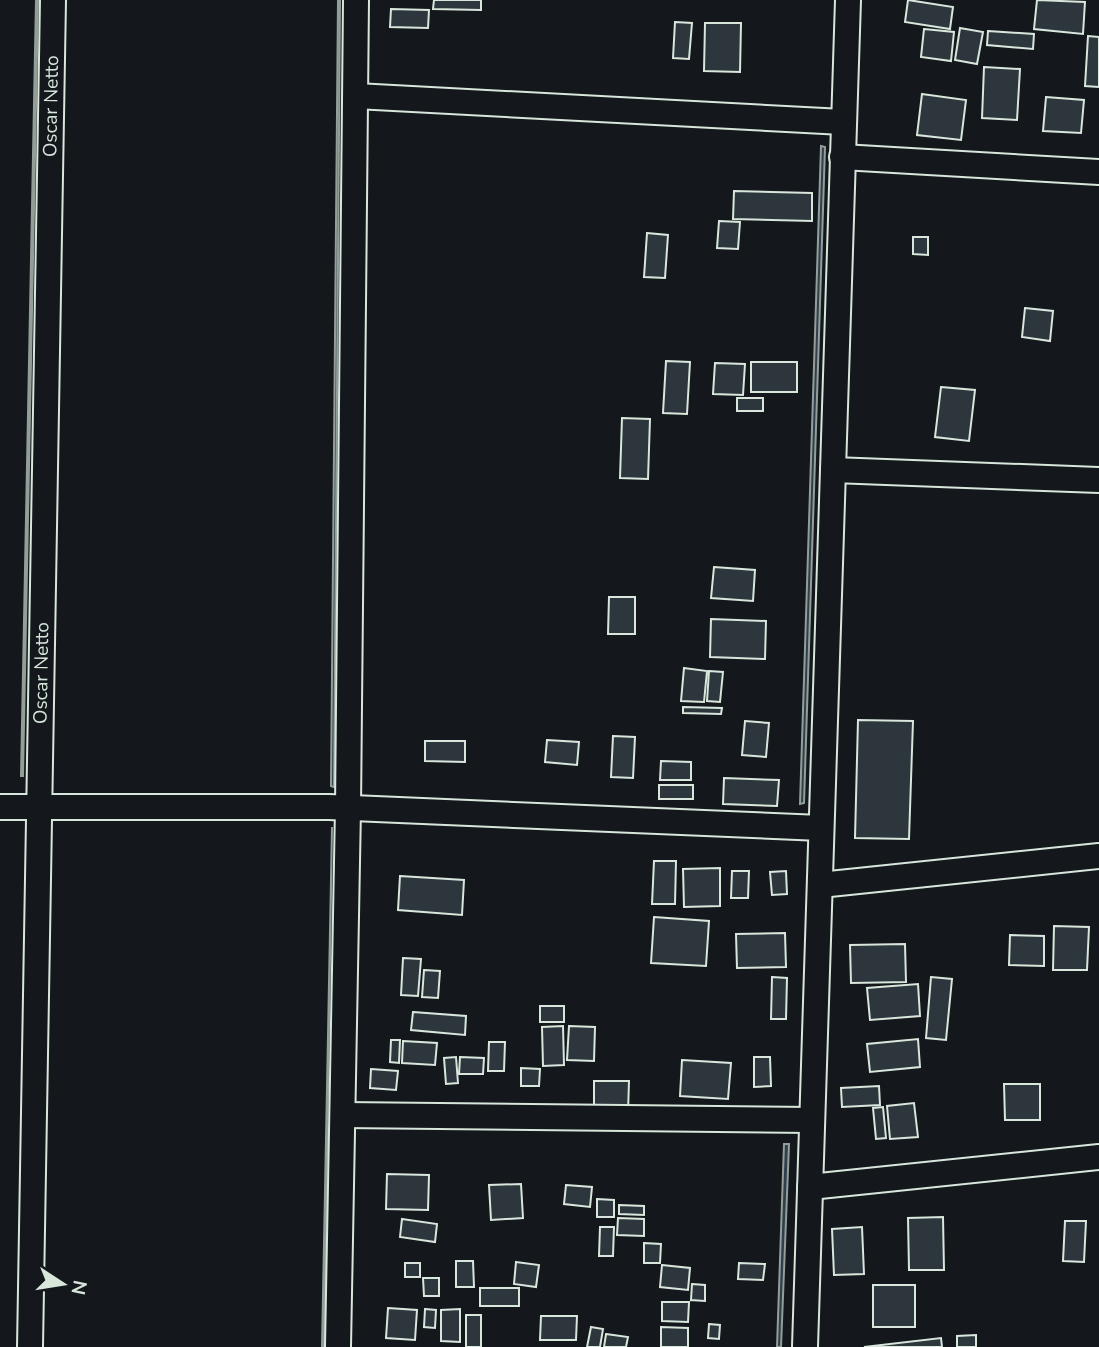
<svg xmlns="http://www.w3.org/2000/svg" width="1099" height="1347" font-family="'Nunito Sans',sans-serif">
<rect width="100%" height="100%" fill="#14181c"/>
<!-- water -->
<path fill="#2f3f4d" stroke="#939e99" stroke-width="2" d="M 36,0 L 38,0 L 23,776 L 21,776 Z
M 338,0 L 340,0 L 334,787 L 331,786 Z
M 821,146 L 825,147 L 804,803 L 800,804 Z
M 332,827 L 324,1347 L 322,1347 Z
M 784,1144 L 789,1144 L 781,1347 L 777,1347 Z"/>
<!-- building -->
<path fill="#2c363c" stroke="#d8e6dc" stroke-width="2" d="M 434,0 L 481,0 L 481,10 L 433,9 Z
M 908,0 L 953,7 L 950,29 L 905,22 Z
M 1037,0 L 1085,2 L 1083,34 L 1034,29 Z
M 391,9 L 429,10 L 428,28 L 390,27 Z
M 675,22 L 692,23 L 689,59 L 673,58 Z
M 705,23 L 741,23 L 740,72 L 704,71 Z
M 960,28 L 983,32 L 977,64 L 955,60 Z
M 924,29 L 954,32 L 951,61 L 921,57 Z
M 988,31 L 1034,34 L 1033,49 L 987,45 Z
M 1088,36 L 1099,37 L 1099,87 L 1085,86 Z
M 984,67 L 1020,69 L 1017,120 L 982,118 Z
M 922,94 L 966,100 L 961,140 L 917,135 Z
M 1046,97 L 1084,100 L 1081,133 L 1043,131 Z
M 734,191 L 812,193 L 812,221 L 733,219 Z
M 719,221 L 740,222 L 738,249 L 717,248 Z
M 647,233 L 668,235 L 665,278 L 644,277 Z
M 913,237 L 928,237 L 928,255 L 913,254 Z
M 1025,308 L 1053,311 L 1050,341 L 1022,337 Z
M 666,361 L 690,362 L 687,414 L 663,413 Z
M 751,362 L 797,362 L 797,392 L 751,392 Z
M 715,363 L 745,364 L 743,395 L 713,394 Z
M 941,387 L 975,390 L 969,441 L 935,437 Z
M 737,398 L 763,398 L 763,411 L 737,411 Z
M 622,418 L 650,419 L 648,479 L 620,478 Z
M 714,567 L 755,570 L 753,601 L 711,598 Z
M 609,597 L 635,597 L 635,634 L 608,634 Z
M 711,619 L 766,621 L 765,659 L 710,657 Z
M 684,668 L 707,671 L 704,702 L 681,701 Z
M 709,671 L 723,672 L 720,702 L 707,701 Z
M 683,707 L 722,708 L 721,714 L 683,713 Z
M 858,720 L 913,721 L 909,839 L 855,838 Z
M 745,721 L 769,723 L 766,757 L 742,755 Z
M 613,736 L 635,737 L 633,778 L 611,777 Z
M 547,740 L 579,742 L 577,765 L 545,762 Z
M 425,741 L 465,741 L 465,762 L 425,761 Z
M 661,761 L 691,762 L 691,780 L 660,780 Z
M 724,778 L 779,780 L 777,806 L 723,804 Z
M 659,785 L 693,785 L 693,799 L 659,799 Z
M 654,861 L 676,861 L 675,904 L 652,904 Z
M 720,868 L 720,906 L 684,907 L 683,869 Z
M 732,871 L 749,871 L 748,898 L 731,898 Z
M 786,871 L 787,894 L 772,895 L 770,872 Z
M 400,876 L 464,880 L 462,915 L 398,910 Z
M 654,917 L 709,921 L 706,966 L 651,963 Z
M 1054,926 L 1089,927 L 1087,970 L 1053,970 Z
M 785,933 L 786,967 L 737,968 L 736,934 Z
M 1010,935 L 1044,936 L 1044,966 L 1009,965 Z
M 905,944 L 906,982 L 851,983 L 850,945 Z
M 403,958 L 421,959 L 418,996 L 401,995 Z
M 424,970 L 440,971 L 438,998 L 422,997 Z
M 772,977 L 787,978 L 786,1019 L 771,1019 Z
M 931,977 L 952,979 L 946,1040 L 926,1038 Z
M 918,984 L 920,1016 L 870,1020 L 867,988 Z
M 540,1006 L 564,1006 L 564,1022 L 540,1022 Z
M 413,1012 L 466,1016 L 465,1035 L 411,1030 Z
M 563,1026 L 564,1065 L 543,1066 L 542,1027 Z
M 569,1026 L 595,1027 L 594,1061 L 567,1060 Z
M 918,1039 L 920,1067 L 870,1072 L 867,1044 Z
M 391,1040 L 400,1040 L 399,1063 L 390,1062 Z
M 403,1041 L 437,1043 L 435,1065 L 402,1063 Z
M 489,1042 L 505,1042 L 504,1071 L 488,1071 Z
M 456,1057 L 458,1083 L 446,1084 L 444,1058 Z
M 460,1057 L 484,1058 L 483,1074 L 459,1074 Z
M 754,1057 L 770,1057 L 771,1086 L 754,1087 Z
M 682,1060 L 731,1063 L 728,1099 L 680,1096 Z
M 521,1068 L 540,1069 L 539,1086 L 521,1086 Z
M 371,1069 L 398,1071 L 396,1090 L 370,1088 Z
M 594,1081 L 629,1081 L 628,1113 L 594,1113 Z
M 1004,1084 L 1040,1084 L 1040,1120 L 1005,1120 Z
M 879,1086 L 880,1105 L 842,1107 L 841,1088 Z
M 914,1103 L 918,1137 L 890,1139 L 887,1106 Z
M 883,1107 L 886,1138 L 876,1139 L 873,1108 Z
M 387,1174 L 429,1175 L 428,1210 L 386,1209 Z
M 521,1184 L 523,1218 L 491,1220 L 489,1185 Z
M 566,1185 L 592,1187 L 590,1207 L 564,1204 Z
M 597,1199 L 614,1200 L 614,1217 L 597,1217 Z
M 619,1205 L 644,1206 L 644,1215 L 619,1214 Z
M 943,1217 L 944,1270 L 909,1270 L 908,1218 Z
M 618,1218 L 644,1219 L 644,1236 L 617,1235 Z
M 402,1219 L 437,1224 L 435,1242 L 400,1237 Z
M 1065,1221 L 1086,1221 L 1084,1262 L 1063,1261 Z
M 600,1227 L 614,1227 L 613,1256 L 599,1256 Z
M 862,1227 L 864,1274 L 834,1275 L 832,1229 Z
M 644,1243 L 661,1244 L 660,1263 L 644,1263 Z
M 456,1261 L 473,1261 L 474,1287 L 456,1287 Z
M 516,1262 L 539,1265 L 536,1287 L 514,1284 Z
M 405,1263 L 420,1263 L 420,1277 L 405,1277 Z
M 739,1263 L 765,1264 L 763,1280 L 738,1279 Z
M 662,1265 L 690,1268 L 688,1290 L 660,1287 Z
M 423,1278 L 439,1278 L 439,1296 L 424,1296 Z
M 692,1284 L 705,1285 L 705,1301 L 691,1300 Z
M 873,1285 L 915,1285 L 915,1327 L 873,1327 Z
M 480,1288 L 519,1288 L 519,1306 L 480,1306 Z
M 662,1302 L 689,1302 L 688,1322 L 662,1321 Z
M 388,1308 L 417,1310 L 415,1340 L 386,1338 Z
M 425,1309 L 436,1310 L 435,1328 L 424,1327 Z
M 460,1309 L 460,1342 L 441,1341 L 441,1310 Z
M 466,1315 L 481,1315 L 481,1347 L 466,1347 Z
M 541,1316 L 577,1316 L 576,1340 L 540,1340 Z
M 709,1324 L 720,1325 L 719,1339 L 708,1338 Z
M 591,1327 L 603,1329 L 600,1347 L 587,1347 Z
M 661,1327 L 688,1328 L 688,1347 L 661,1347 Z
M 606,1334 L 628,1337 L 626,1347 L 604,1347 Z
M 976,1335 L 976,1347 L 957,1347 L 957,1336 Z
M 941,1338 L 942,1347 L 864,1347 Z"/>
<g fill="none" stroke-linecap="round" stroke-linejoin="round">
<!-- street casing -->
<g stroke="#d8e6dc" stroke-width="28">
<g id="street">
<path d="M 356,96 L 843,122"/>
<path d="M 842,157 L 1099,172"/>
<path d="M 833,470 L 1099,480"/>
<path d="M 0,807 L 329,807 L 821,828"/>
<path d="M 820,885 L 1099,856"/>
<path d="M 343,1115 L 812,1120"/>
<path d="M 810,1187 L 1099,1157"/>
<path id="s1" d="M 30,1347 L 53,0"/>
<path d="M 338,1347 L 348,808 L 356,0"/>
<path d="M 805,1347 L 848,0"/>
</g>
</g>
<!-- street -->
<use href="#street" stroke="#14181c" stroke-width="24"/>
</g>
<g text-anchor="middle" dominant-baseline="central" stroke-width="5" stroke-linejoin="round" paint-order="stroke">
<!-- street labels -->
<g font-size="19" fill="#d8e6dc" stroke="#14181c">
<text stroke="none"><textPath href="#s1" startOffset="1241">Oscar Netto</textPath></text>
<text stroke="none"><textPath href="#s1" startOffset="674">Oscar Netto</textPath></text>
</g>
</g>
<!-- north arrow -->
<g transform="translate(63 1284) rotate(102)" stroke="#14181c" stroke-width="5" paint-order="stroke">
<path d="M0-5L12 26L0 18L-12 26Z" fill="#d8e6dc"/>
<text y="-10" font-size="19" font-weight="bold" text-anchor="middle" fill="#d8e6dc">N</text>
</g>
</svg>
